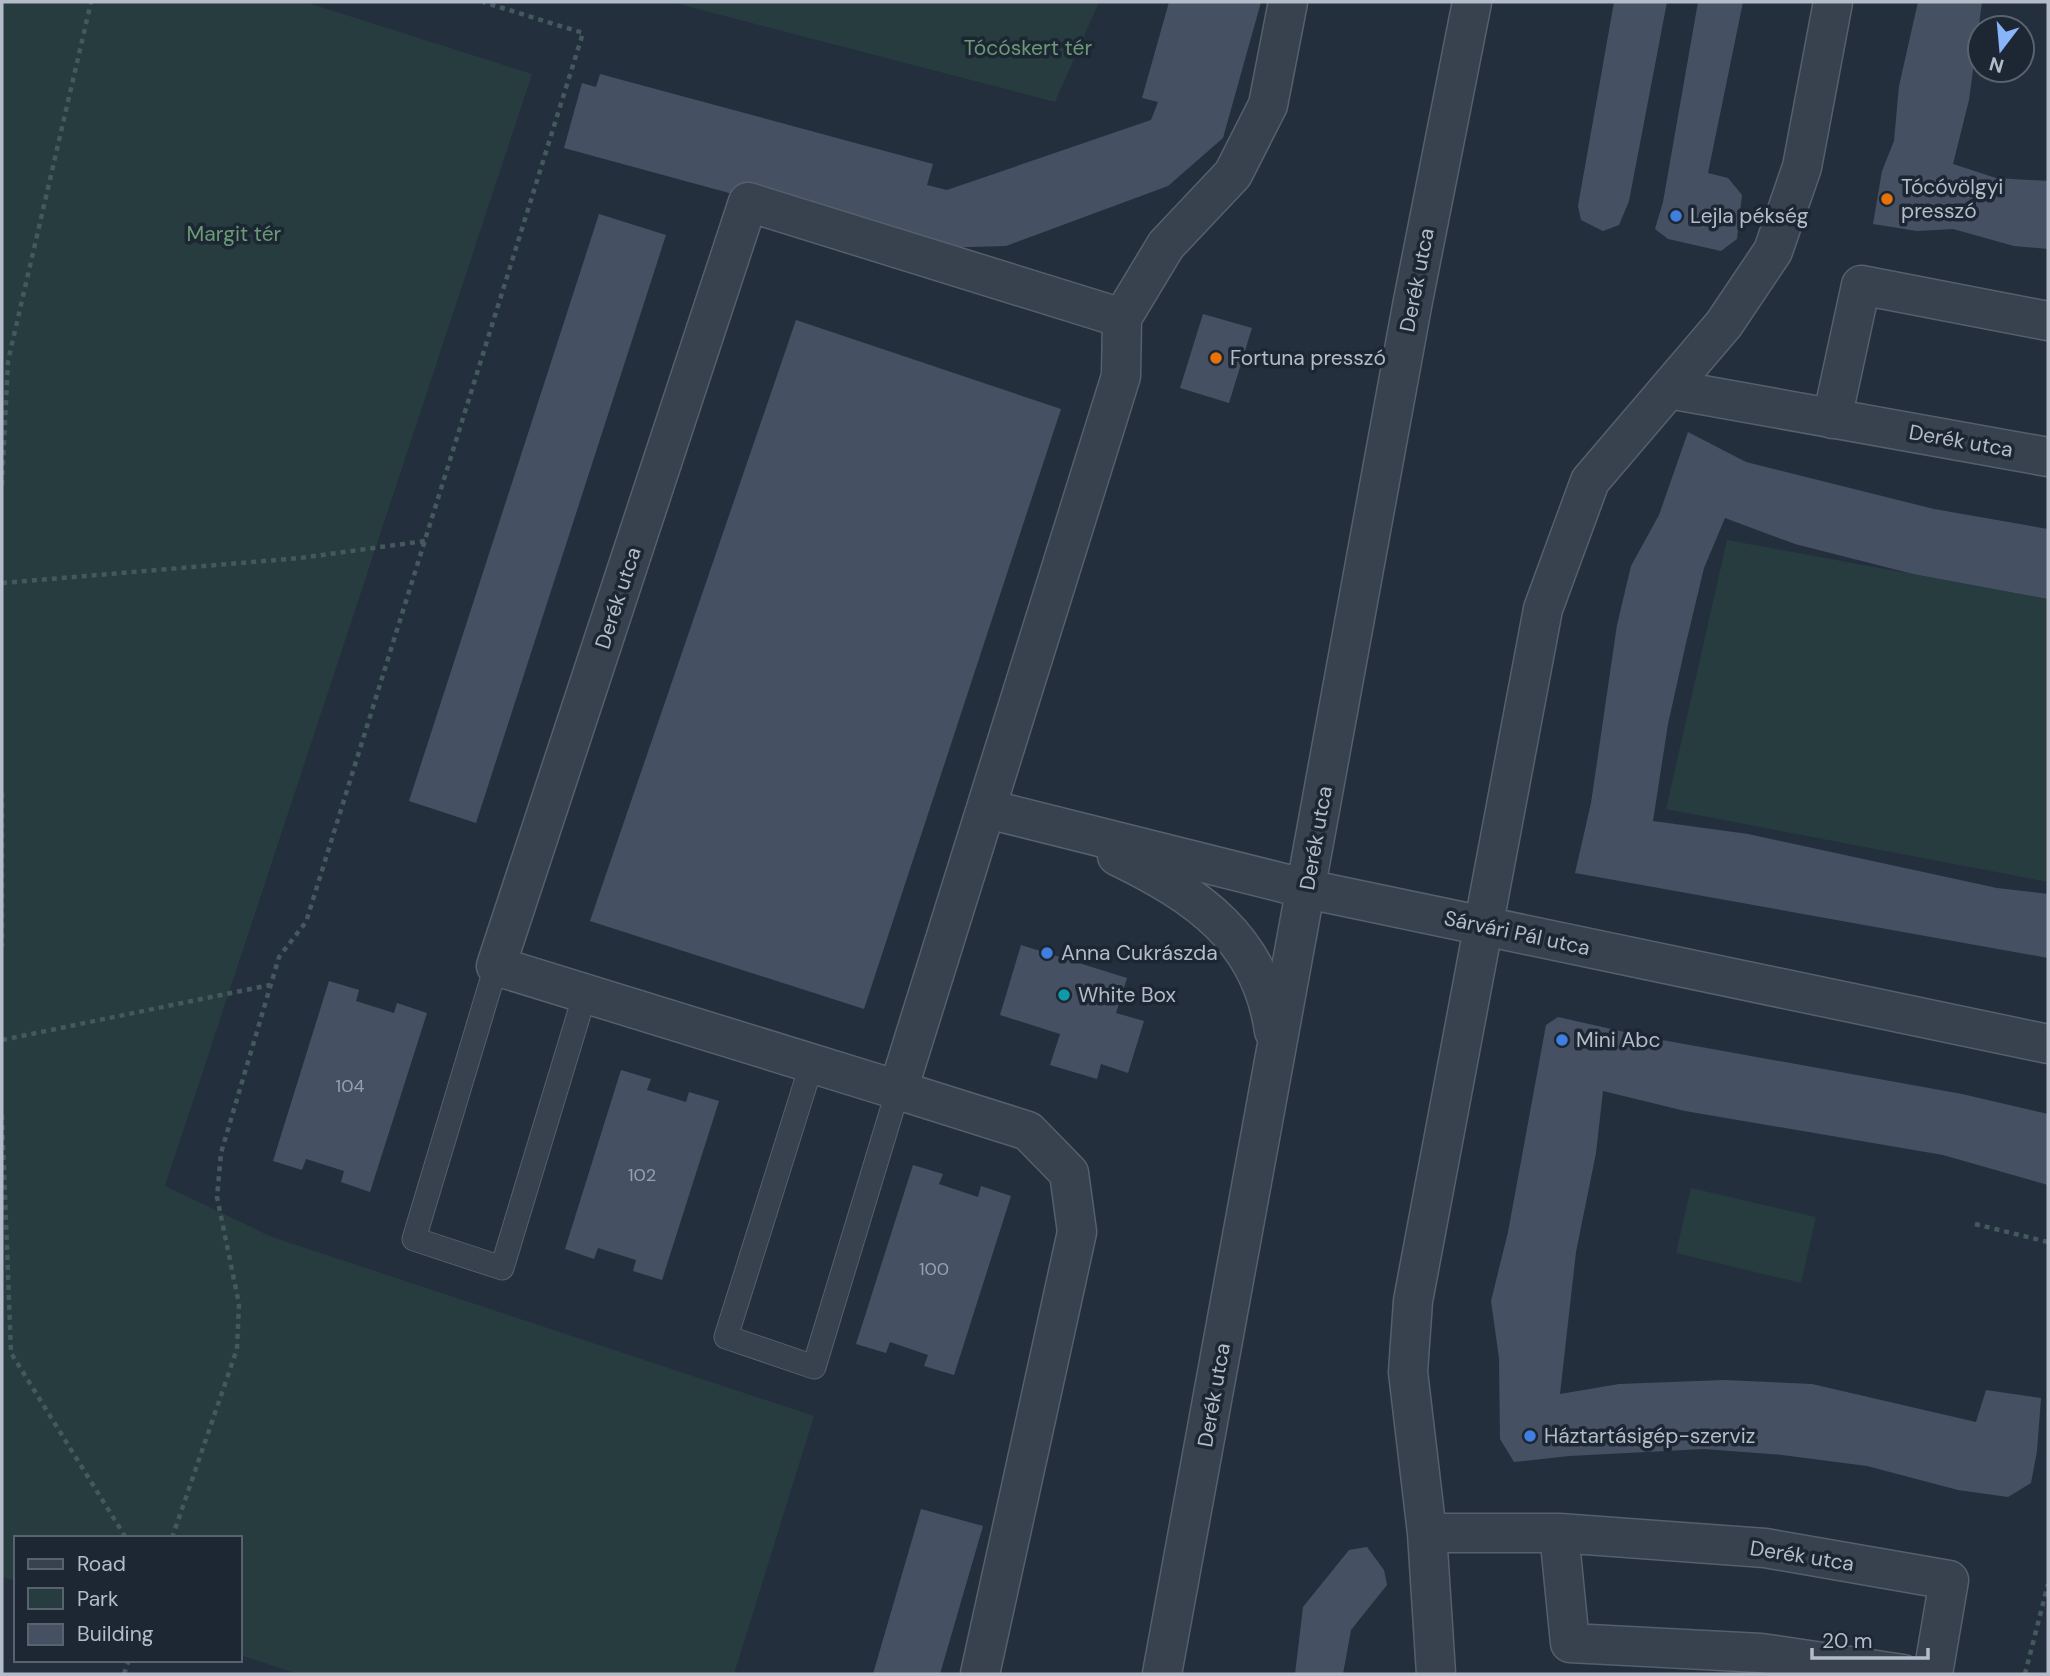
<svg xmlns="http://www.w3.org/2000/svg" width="2050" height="1676" font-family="'DM Sans',sans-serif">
<rect width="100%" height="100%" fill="#242f3e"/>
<!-- green -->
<path fill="#263c3f" d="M 2,2 L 305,2 L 532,74 L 165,1186 L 272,1237 L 814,1416 L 734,1674 L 298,1674 L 240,1655 L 240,1538 L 16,1538 L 16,1581 L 2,1577 Z
M 671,2 L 1099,2 L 1055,102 Z
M 1727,540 L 2048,599 L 2048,882 L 1666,809 Z
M 1691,1188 L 1816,1217 L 1801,1283 L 1676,1253 Z"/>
<!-- building -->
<path fill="#455162" d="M 1169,2 L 1261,2 L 1223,138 L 1168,186 L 1006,246 L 931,248 L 564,148 L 582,83 L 596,87 L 600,74 L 933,164 L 927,185 L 947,190 L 1151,120 L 1158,102 L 1142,98 Z
M 1614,2 L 1667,2 L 1629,201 L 1619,225 L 1603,231 L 1581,220 L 1578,206 Z
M 1698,2 L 1743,2 L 1708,173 L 1728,178 L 1742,195 L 1737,239 L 1721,251 L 1668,239 L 1655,229 L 1663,202 Z
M 1918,2 L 1982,2 L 1969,100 L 1953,164 L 1996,178 L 2048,181 L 2048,249 L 2014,246 L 1953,229 L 1917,231 L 1873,224 L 1882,171 L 1894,141 L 1899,86 Z
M 599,214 L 666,235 L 476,823 L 409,801 Z
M 1203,314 L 1252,328 L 1229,403 L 1180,388 Z
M 796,320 L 1061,409 L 864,1009 L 590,921 Z
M 1688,432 L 1746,462 L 1934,509 L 2048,529 L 2048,599 L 1913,574 L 1795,544 L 1725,518 L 1704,568 L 1686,643 L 1668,724 L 1653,821 L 1748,834 L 1997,888 L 2048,894 L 2048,958 L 1575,873 L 1591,803 L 1617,625 L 1631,566 L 1659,515 Z
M 1021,945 L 1127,978 L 1116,1013 L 1144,1021 L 1128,1073 L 1101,1064 L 1097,1079 L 1050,1065 L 1060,1034 L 1000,1015 Z
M 329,981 L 359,990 L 356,1001 L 394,1013 L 397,1003 L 427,1013 L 370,1192 L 341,1182 L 344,1171 L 306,1159 L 302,1170 L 273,1161 Z
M 1558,1017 L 1651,1038 L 1962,1094 L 2048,1114 L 2048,1185 L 1943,1155 L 1685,1111 L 1603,1091 L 1596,1153 L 1576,1252 L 1560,1394 L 1619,1384 L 1724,1380 L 1812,1384 L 1976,1422 L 1986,1390 L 2041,1398 L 2037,1451 L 2031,1483 L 2008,1497 L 1958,1490 L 1867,1466 L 1782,1455 L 1704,1449 L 1569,1456 L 1514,1462 L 1500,1439 L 1499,1358 L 1491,1301 L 1508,1232 L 1546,1025 Z
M 621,1070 L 651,1079 L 647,1090 L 686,1102 L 689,1092 L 719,1101 L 662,1280 L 633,1271 L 636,1260 L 598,1248 L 594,1259 L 565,1249 Z
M 913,1165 L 943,1174 L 939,1184 L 978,1197 L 981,1186 L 1011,1196 L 954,1375 L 924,1366 L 928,1355 L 890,1342 L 886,1353 L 856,1344 Z
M 921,1509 L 983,1526 L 940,1674 L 873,1674 Z
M 1367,1547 L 1384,1570 L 1387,1585 L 1351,1630 L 1343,1674 L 1295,1674 L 1303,1607 L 1349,1550 Z"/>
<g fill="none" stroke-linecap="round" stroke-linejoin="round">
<!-- service casing -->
<g stroke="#565f6c" stroke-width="25">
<path id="service" d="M 496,966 L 414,1239 L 502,1268 L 585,994
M 811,1066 L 726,1337 L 814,1367 L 898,1090"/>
</g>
<!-- minor casing -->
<g stroke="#565f6c" stroke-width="41">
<path id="minor" d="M 1669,389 L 2048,457
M 1832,419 L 1861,285 L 2048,321
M 988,809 L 1307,889 L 2048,1044
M 1117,856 C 1197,895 1261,938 1274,1031
M 898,1090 L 496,966 L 748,202 L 1122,318
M 1427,1533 L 1559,1533 L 1765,1548 L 1949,1580 L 1933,1674
M 1559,1533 L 1570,1643 L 1761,1653 L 1903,1674
M 980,1674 L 1077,1232 L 1069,1173 L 1028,1131 L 898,1090 L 1121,376 L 1122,318 L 1166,245 L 1233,174 L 1268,105 L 1288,2
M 1162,1674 L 1412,306 L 1472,2
M 1436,1674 L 1427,1533 L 1408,1372 L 1413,1301 L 1543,609 L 1590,481 L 1724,324 L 1773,251 L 1802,167 L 1833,2"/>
</g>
<!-- path -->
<path stroke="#44595c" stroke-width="4.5" stroke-dasharray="5 5" stroke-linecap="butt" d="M 2,485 L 8,361 L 91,2
M 2,583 L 300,558 L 425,541
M 2,793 L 2,947
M 2,1040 L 270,985
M 2,1115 L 11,1353 L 126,1538
M 1975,1224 L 2048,1242
M 172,1538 L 237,1349 L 239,1304 L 217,1197 L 221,1153 L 279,957 L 306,922 L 583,33 L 483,2
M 124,1674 L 129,1660
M 2025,1674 L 2048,1584"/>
<!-- service -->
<use href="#service" stroke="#38414e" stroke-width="23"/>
<!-- minor -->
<use href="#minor" stroke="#38414e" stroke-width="38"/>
</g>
<!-- markers -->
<g fill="#e8710a" stroke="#1d2633" stroke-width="2.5">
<circle cx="1887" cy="199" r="7"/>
<circle cx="1216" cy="358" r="7"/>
</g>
<g fill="#3f7fe0" stroke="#1d2633" stroke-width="2.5">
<circle cx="1676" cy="216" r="7"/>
<circle cx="1047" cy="953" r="7"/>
<circle cx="1562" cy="1040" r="7"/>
<circle cx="1530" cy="1436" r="7"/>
</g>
<circle fill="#0f9aa8" stroke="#1d2633" stroke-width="2.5" cx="1064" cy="995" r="7"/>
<g text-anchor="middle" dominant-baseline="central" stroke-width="7" stroke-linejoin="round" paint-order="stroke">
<!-- number labels -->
<g font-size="18" fill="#98a1af">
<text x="350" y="1086">104</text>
<text x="642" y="1175">102</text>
<text x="934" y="1269">100</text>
</g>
<!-- park labels -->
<g font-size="21" fill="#6b9a76" stroke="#1d2633">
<text x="1028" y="48">Tócóskert tér</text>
<text x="234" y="234">Margit tér</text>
</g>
<!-- poi labels -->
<g font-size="21" fill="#b4bcc9" stroke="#1d2633" text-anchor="start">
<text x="1901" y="187">Tócóvölgyi<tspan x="1901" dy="24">presszó</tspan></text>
<text x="1690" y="216">Lejla pékség</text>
<text x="1230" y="358">Fortuna presszó</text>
<text x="1061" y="953">Anna Cukrászda</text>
<text x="1078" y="995">White Box</text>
<text x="1576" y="1040">Mini Abc</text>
<text x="1544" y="1436">Háztartásigép-szerviz</text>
</g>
<!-- street labels -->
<g font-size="21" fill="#b4bcc9" stroke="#1d2633">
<text transform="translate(1417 280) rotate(-79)">Derék utca</text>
<text transform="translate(1961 441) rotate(10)">Derék utca</text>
<text transform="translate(618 598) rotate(-72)">Derék utca</text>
<text transform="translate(1316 838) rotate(-80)">Derék utca</text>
<text transform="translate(1517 933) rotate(12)">Sárvári Pál utca</text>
<text transform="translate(1214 1395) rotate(-80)">Derék utca</text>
<text transform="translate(1802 1556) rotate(9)">Derék utca</text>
</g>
</g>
<!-- border -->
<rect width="2050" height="1676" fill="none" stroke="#b4bcc9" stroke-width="7"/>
<!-- legend -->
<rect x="14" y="1536" width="228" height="126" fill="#1d2633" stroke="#59626f" stroke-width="2"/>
<rect x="28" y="1559" width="35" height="10" fill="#38414e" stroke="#59626f" stroke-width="2"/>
<text x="77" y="1571" font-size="21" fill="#b4bcc9">Road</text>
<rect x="28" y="1588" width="35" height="21" fill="#263c3f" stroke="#59626f" stroke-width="2"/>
<text x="77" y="1606" font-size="21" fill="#b4bcc9">Park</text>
<rect x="28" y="1624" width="35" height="21" fill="#455162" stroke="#59626f" stroke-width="2"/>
<text x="77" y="1641" font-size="21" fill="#b4bcc9">Building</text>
<!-- north arrow -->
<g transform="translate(2001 49) rotate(196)"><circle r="33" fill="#1d2633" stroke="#59626f" stroke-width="2"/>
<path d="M0-5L12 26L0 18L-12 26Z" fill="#8ab4f8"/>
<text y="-10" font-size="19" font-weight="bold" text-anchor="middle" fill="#b4bcc9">N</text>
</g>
<!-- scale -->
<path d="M1812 1648v10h116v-10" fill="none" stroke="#b4bcc9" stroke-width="3.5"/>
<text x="1822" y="1648" font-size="21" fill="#b4bcc9" stroke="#1d2633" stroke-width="5" paint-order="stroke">20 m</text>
</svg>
